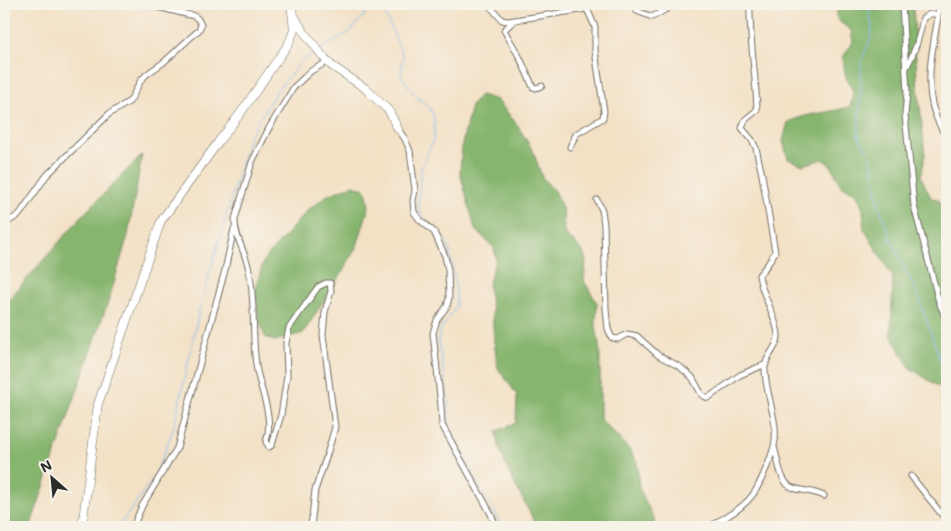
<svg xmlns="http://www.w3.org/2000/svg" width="951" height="531" font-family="Mali,sans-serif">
<rect width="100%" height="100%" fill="#f7f3e8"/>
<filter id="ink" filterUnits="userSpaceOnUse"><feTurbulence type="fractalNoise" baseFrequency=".02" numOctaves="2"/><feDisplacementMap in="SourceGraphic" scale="10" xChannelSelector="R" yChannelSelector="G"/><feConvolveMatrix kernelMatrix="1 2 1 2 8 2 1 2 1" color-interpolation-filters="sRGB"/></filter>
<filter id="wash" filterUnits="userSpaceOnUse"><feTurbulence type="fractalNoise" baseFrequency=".0096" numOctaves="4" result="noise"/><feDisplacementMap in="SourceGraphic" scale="20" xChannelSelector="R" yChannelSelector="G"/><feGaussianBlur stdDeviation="1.12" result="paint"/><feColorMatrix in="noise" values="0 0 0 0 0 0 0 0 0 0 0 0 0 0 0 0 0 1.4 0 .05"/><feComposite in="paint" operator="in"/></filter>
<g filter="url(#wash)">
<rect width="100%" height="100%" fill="#f3e1c6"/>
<!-- forest -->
<path fill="#86b56e" stroke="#58704c" d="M 839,4 L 913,4 L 917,78 L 925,155 L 921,177 L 931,198 L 938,199 C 947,215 949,232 946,250 L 947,253 L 947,392 L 910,368 L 891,335 L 893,277 L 864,229 L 863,208 L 857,194 L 841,185 L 832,167 L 823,159 L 803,165 L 788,159 L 783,141 L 788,122 C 807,113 829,113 849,107 C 857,93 852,91 846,77 C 844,71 844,63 843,57 L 853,42 L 851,30 L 841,23 L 836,16 Z
M 480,95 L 497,100 L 516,123 L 533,151 L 542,177 L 555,192 L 563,210 L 564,233 L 582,250 L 586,261 L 584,281 L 597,303 L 596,326 L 600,352 L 600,419 L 629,449 L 637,462 L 639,488 L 655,521 L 653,527 L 537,527 C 526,503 496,456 497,431 L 516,423 L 517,395 L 498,368 L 494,342 L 492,309 L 488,286 L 496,259 L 494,248 L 475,229 L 460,172 L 462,144 L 471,106 Z
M 142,155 L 128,235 L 110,296 L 30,527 L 4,527 L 4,305 L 82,216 Z
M 354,185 L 366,190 L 369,207 L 357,246 L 342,273 L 303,333 L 274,341 L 265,337 L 259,319 L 255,290 L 264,260 L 308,210 L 328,195 Z"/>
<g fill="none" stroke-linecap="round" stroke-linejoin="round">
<!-- stream -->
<path stroke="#81baf2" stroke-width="1" d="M 868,4 L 872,27 L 870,40 L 861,62 L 861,86 L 858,135 L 870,157 L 879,205 L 891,240 L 918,295 L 947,380
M 384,11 L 403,56 L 401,75 L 414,94 L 430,108 L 434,117 L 434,138 L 421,168 L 418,207 L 421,216 L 445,240 L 449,248 L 456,289 L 456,307 L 441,329 L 438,339 L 448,399 L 449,422 L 451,430 L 481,490 L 495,512 L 500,527
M 321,49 L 350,32 L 371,7
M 118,527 L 134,506 L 156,474 L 174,427 L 200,307 L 250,134 L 278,89 L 303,60 L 315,53"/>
</g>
</g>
<g filter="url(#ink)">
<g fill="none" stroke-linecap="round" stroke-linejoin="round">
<!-- street casing -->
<g stroke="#716b61" stroke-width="7">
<path id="street" d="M 488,4 L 502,20 L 508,21 L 586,9
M 633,4 L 637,11 L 652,17 L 676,4
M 902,4 L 907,92 L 905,115 L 914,206 L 939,302 L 947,321
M 938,17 L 939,4
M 514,21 L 504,30 L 520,58 L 533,87 L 536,88 L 542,86
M 906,68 C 915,52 920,36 923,18 L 930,14 L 936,14 L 938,17 C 933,47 924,85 935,114 C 938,123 943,131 947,139
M 398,129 L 405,139 L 410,151 L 415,190 L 413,201 L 414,212 L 419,219 L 434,232 L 445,256 L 448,270 L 449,298 L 447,306 L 437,320 L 433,333 L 441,406 L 442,425 L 491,514 L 496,527
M 570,147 L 576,134 L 603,118 L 604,111 L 595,51 L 595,27 L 588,11 L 582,4
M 597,200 L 602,210 L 604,225 L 606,309 L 608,329 L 612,338 L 618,339 L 627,334 L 637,336 L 658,355 L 680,367 L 692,377 L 702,395 L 708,398 L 740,375 L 766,364
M 4,224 L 19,215 L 47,175 L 109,114 L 130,101 L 141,80 L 147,74 L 164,62 L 190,38 L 199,30 L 201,25 L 198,19 L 194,16 L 145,4
M 774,447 C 778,459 780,484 793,488 C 804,491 814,491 824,496
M 911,476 L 947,521
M 133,527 L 142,506 L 177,448 L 225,270 L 234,229
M 311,527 L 315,490 L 326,458 L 335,427 L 323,335 L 325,312 L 331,291 L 330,283 L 326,283 L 318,287 L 289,328 L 286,343 L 287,376 L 281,415 L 272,445 L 269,447 L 266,442 C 274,419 262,394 257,371 C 251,338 256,303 249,270 C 246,253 234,236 235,219 L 252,162 L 269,128 L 294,87 L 311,71 L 327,62
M 711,527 C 715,522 721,520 726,517 C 738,510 751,500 757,488 C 763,477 771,458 774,446 C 780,423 764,392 765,367 C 766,355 778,348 778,336 C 778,319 761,294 759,275 L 768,264 L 775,252 L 762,175 L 756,148 L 752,140 L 742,128 L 745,120 L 757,110 C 756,74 749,39 750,4"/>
</g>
<!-- secondary casing -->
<g stroke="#716b61" stroke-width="9">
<path id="secondary" d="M 292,4 L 292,12 L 303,31 L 325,59 L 332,66 L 365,88 L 389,111 L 398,129
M 82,527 L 98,404 L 161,221 L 219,141 L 240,114 L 289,43 L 294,30 L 292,12"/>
</g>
<!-- street -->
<use href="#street" stroke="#fff" stroke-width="5"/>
<!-- secondary -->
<use href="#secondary" stroke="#fff" stroke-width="8"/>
</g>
</g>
<!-- margin -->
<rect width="951" height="531" fill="none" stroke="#f7f3e8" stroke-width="20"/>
<!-- north arrow -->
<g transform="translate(52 478) rotate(333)" stroke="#f7f3e8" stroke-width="4" paint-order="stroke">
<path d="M0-4L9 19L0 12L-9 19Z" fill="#2b2b2b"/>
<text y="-8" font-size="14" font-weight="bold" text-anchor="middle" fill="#2b2b2b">N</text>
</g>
</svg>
